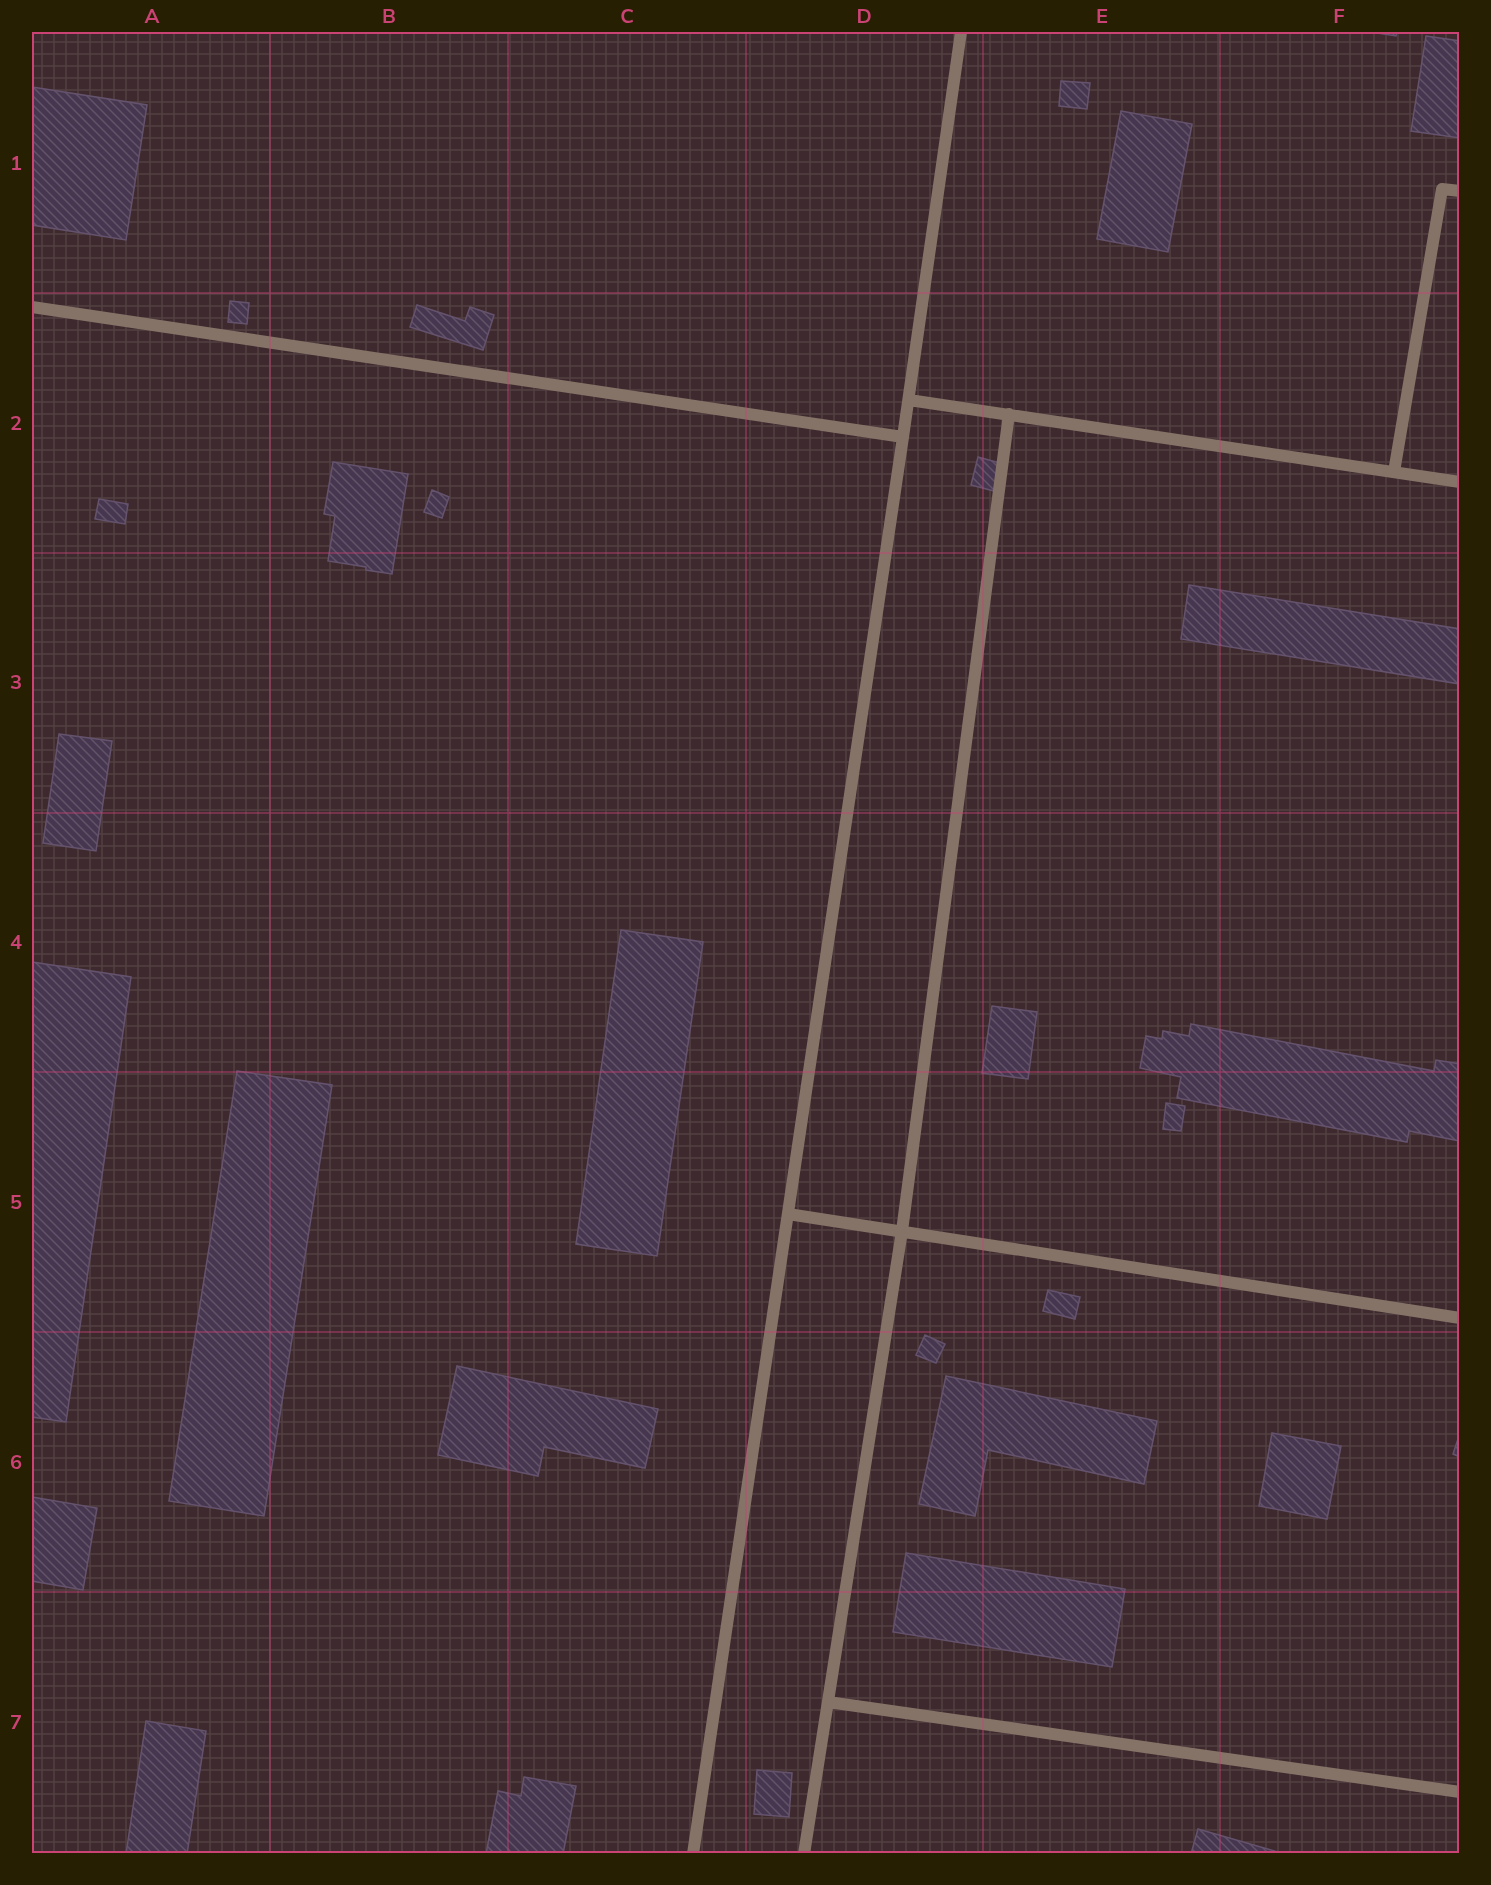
<svg xmlns="http://www.w3.org/2000/svg" width="1491" height="1885" font-family="Mulish,sans-serif">
<defs>
<pattern id="industrial-grid" width="8" height="8" patternUnits="userSpaceOnUse" patternTransform="scale(1.5)"><rect width="8" height="8" fill="#3e2a2e"/><path d="M0 4h8M4 0v8" fill="none" stroke="#513f42"/></pattern>
<pattern id="building-back-hatch" width="6" height="6" patternUnits="userSpaceOnUse" patternTransform="scale(1.5)"><rect width="6" height="6" fill="#47364f"/><path d="M-1 5l2 2M0 0l6 6M5-1l2 2" fill="none" stroke="#625368"/></pattern>
</defs>
<rect width="100%" height="100%" fill="#312909"/>
<!-- industrial -->
<path fill="url(#industrial-grid)" d="M 32,32 L 1459,32 L 1459,1853 L 32,1853 Z"/>
<!-- building -->
<path fill="url(#building-back-hatch)" stroke="#65536e" stroke-width="1.5" d="M 1371,32 L 1397,32 L 1396,36 Z
M 1426,36 L 1460,41 L 1460,138 L 1411,131 Z
M 1061,81 L 1090,83 L 1087,109 L 1059,106 Z
M 32,87 L 147,105 L 126,240 L 32,225 Z
M 1121,111 L 1192,124 L 1168,252 L 1097,239 Z
M 230,301 L 249,303 L 247,324 L 228,322 Z
M 417,305 L 465,321 L 470,307 L 494,315 L 483,350 L 410,327 Z
M 978,457 L 1000,463 L 994,491 L 971,485 Z
M 333,462 L 408,474 L 392,574 L 366,570 L 366,567 L 328,561 L 335,516 L 324,514 Z
M 432,490 L 449,497 L 442,518 L 424,512 Z
M 99,499 L 128,504 L 125,524 L 95,519 Z
M 1189,585 L 1460,629 L 1460,684 L 1181,639 Z
M 59,734 L 112,741 L 96,851 L 43,843 Z
M 621,930 L 703,942 L 657,1256 L 576,1244 Z
M 32,962 L 131,977 L 66,1422 L 32,1417 Z
M 992,1006 L 1037,1012 L 1028,1079 L 982,1073 Z
M 1191,1024 L 1434,1071 L 1436,1060 L 1460,1064 L 1460,1141 L 1409,1131 L 1407,1142 L 1177,1098 L 1181,1077 L 1140,1068 L 1146,1036 L 1162,1039 L 1163,1031 L 1189,1036 Z
M 237,1071 L 332,1085 L 264,1516 L 169,1501 Z
M 1166,1103 L 1185,1106 L 1181,1131 L 1163,1129 Z
M 1048,1290 L 1080,1297 L 1075,1319 L 1043,1311 Z
M 925,1335 L 945,1344 L 936,1363 L 916,1355 Z
M 457,1366 L 658,1409 L 645,1468 L 544,1447 L 538,1476 L 438,1455 Z
M 946,1376 L 1157,1421 L 1144,1484 L 988,1450 L 975,1516 L 919,1504 Z
M 1272,1433 L 1341,1446 L 1327,1519 L 1259,1506 Z
M 1460,1433 L 1460,1457 L 1453,1454 Z
M 32,1497 L 97,1508 L 83,1590 L 32,1581 Z
M 906,1553 L 1125,1589 L 1112,1667 L 893,1632 Z
M 146,1721 L 206,1731 L 187,1854 L 126,1854 Z
M 757,1770 L 792,1773 L 789,1817 L 754,1814 Z
M 524,1777 L 576,1786 L 563,1854 L 486,1854 L 498,1791 L 521,1796 Z
M 1198,1829 L 1285,1854 L 1191,1854 Z"/>
<g fill="none" stroke-linecap="round" stroke-linejoin="round">
<!-- service -->
<path stroke="#857367" stroke-width="12" d="M 32,307 L 903,437
M 909,400 L 1460,482
M 1394,472 L 1442,189 L 1460,191
M 788,1214 L 1460,1318
M 828,1702 L 1460,1792
M 693,1854 L 903,437 L 961,32
M 804,1854 L 902,1231 L 1009,414"/>
</g>
<!-- grid -->
<path fill="none" stroke="#cb4274" stroke-width="1.5" stroke-opacity="0.55" d="M 270,32 L 270,1854M 508,32 L 508,1854M 746,32 L 746,1854M 983,32 L 983,1854M 1220,32 L 1220,1854M 32,293 L 1460,293M 32,553 L 1460,553M 32,813 L 1460,813M 32,1072 L 1460,1072M 32,1332 L 1460,1332M 32,1592 L 1460,1592"/>
<!-- border -->
<rect width="1491" height="1885" fill="none" stroke="#271f01" stroke-width="66"/>
<rect x="33" y="33" width="1425" height="1819" fill="none" stroke="#cb4274" stroke-width="2"/>
<g font-size="20" text-anchor="middle" font-weight="bold" fill="#cb4274">
<text x="152" y="23">A</text>
<text x="389" y="23">B</text>
<text x="627" y="23">C</text>
<text x="864" y="23">D</text>
<text x="1102" y="23">E</text>
<text x="1339" y="23">F</text>
<text x="16" y="170">1</text>
<text x="16" y="430">2</text>
<text x="16" y="689">3</text>
<text x="16" y="949">4</text>
<text x="16" y="1209">5</text>
<text x="16" y="1469">6</text>
<text x="16" y="1729">7</text>
</g>
</svg>
